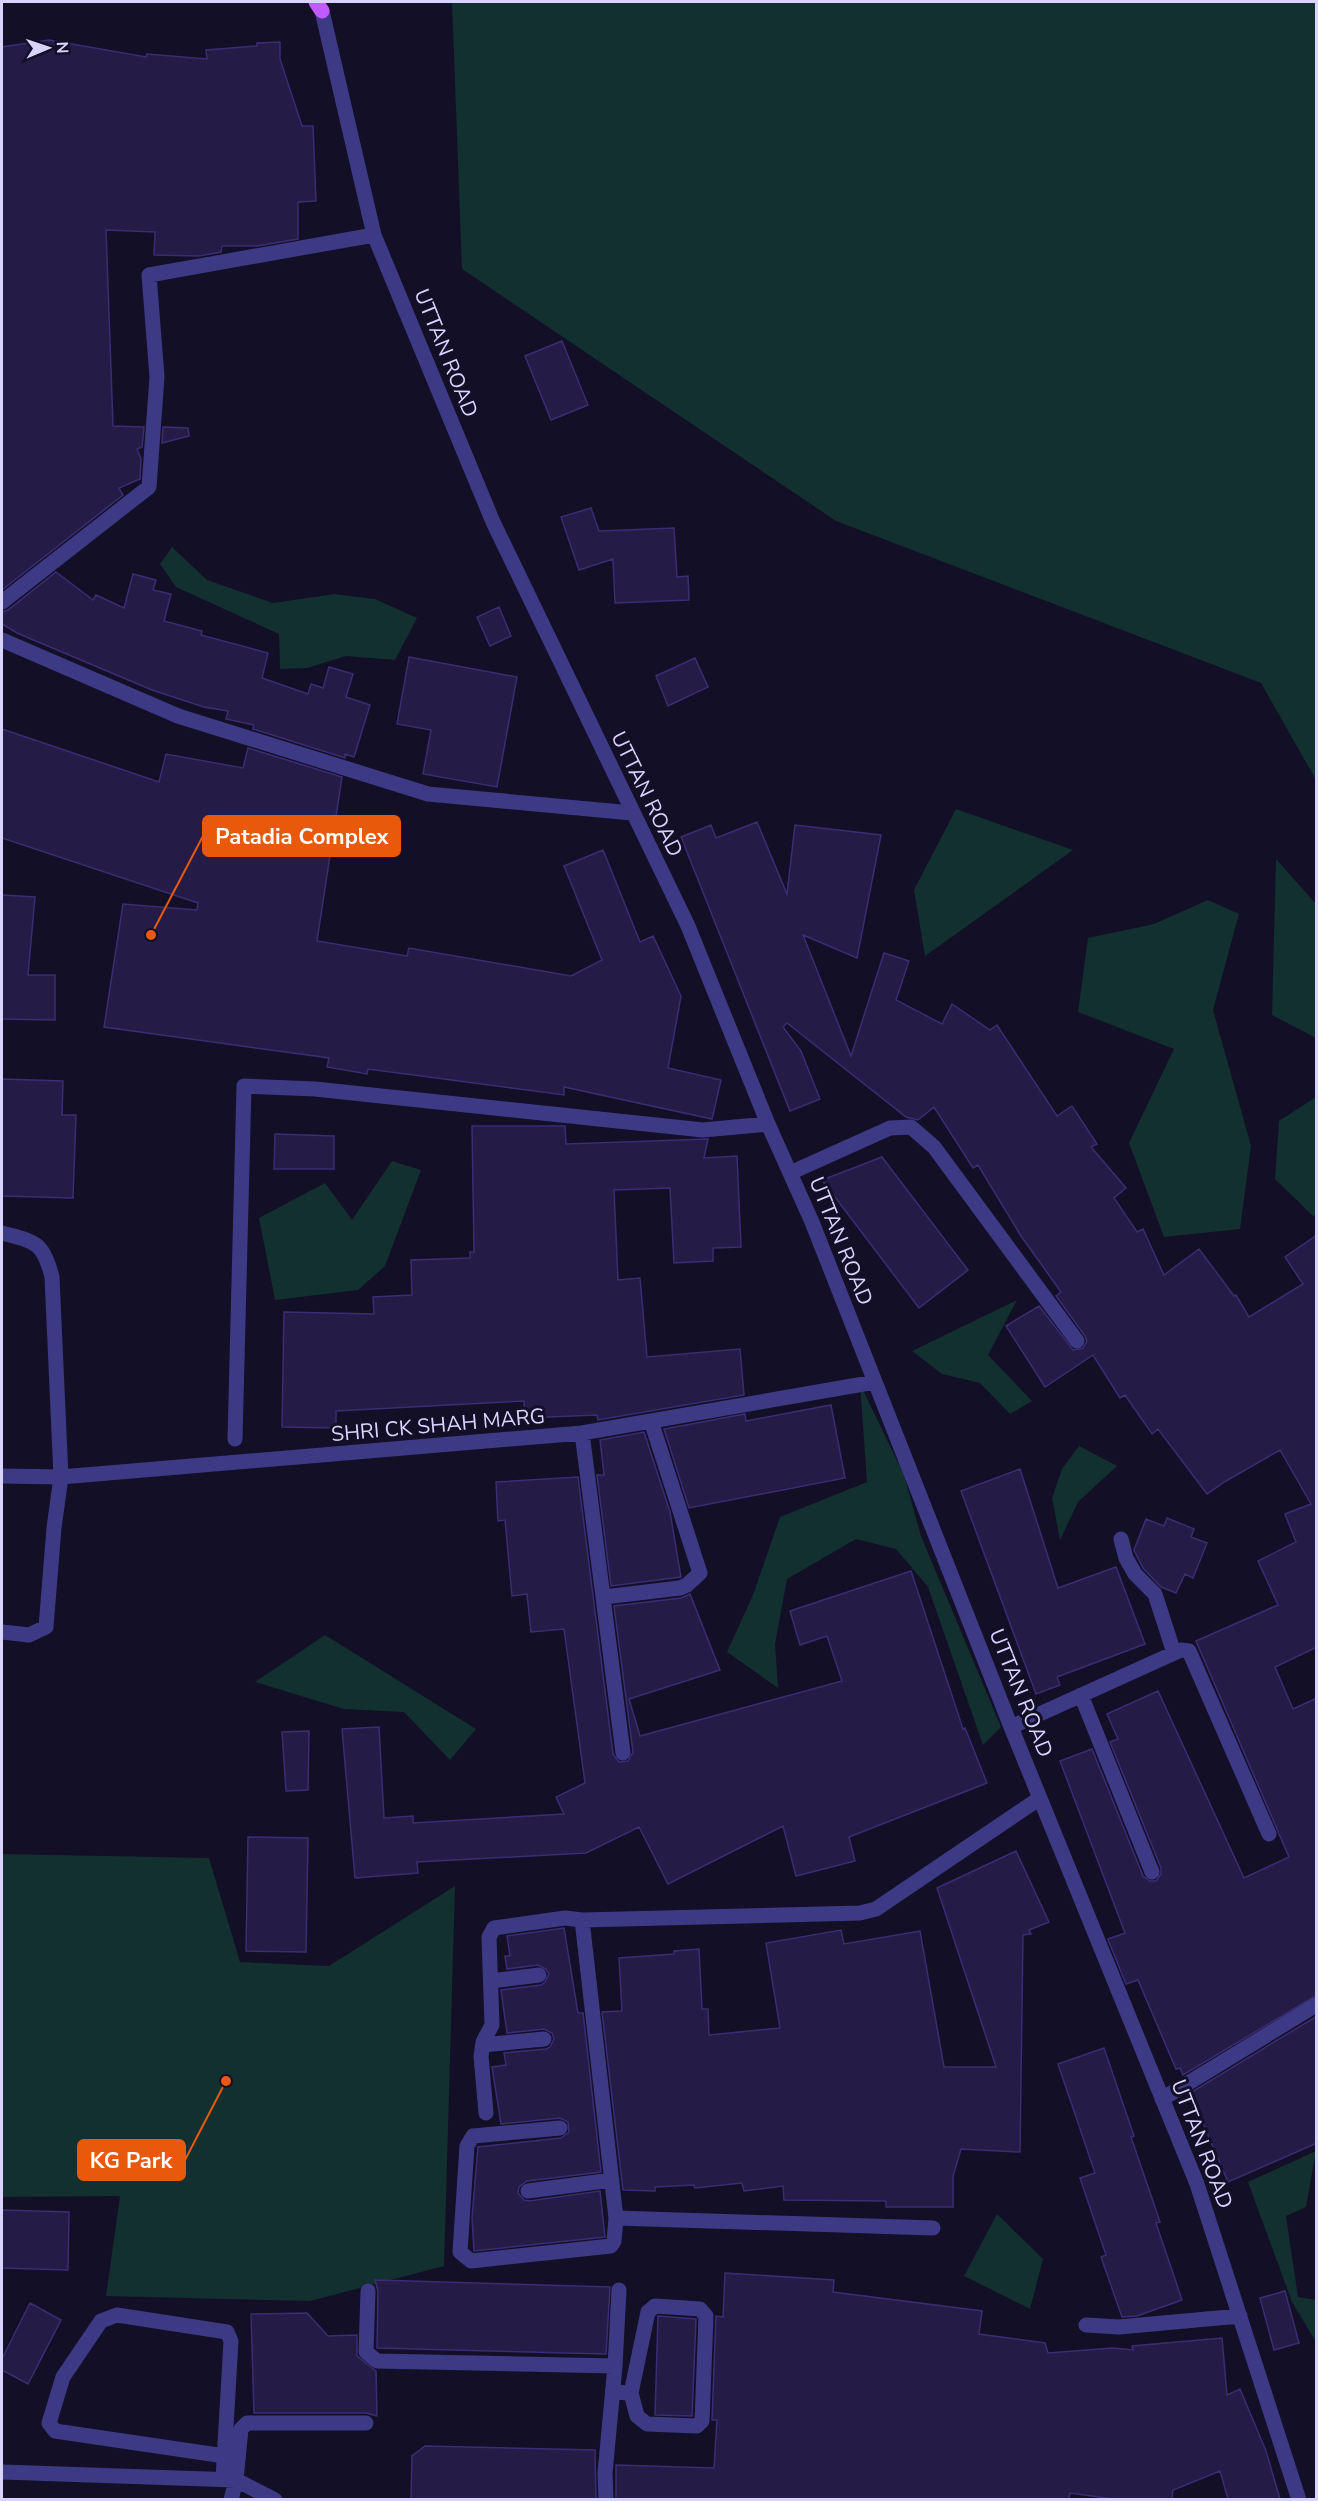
<svg xmlns="http://www.w3.org/2000/svg" width="1318" height="2501" font-family="'Nunito Sans',sans-serif">
<rect width="100%" height="100%" fill="#130f26"/>
<!-- green -->
<path fill="#12302f" d="M 452,2 L 1316,2 L 1316,780 L 1261,683 L 836,521 L 462,269 Z
M 172,547 L 207,580 L 273,603 L 334,594 L 375,599 L 417,618 L 395,660 L 346,656 L 307,668 L 280,669 L 279,634 L 176,587 L 160,564 Z
M 956,809 L 1073,850 L 925,956 L 914,890 Z
M 1276,859 L 1316,904 L 1316,1038 L 1272,1015 Z
M 1208,900 L 1239,914 L 1213,1010 L 1251,1146 L 1240,1229 L 1164,1237 L 1129,1143 L 1174,1049 L 1078,1012 L 1088,938 L 1154,924 Z
M 1316,1097 L 1316,1215 L 1313,1216 L 1275,1179 L 1279,1121 Z
M 392,1161 L 421,1170 L 385,1266 L 358,1290 L 275,1300 L 259,1218 L 325,1183 L 352,1220 Z
M 1017,1300 L 988,1355 L 1032,1401 L 1010,1414 L 980,1383 L 942,1374 L 912,1351 Z
M 860,1384 L 904,1475 L 921,1536 L 1001,1727 L 983,1745 L 928,1587 L 896,1549 L 856,1539 L 787,1579 L 775,1644 L 778,1688 L 727,1652 L 753,1595 L 780,1517 L 867,1482 Z
M 1079,1446 L 1117,1466 L 1078,1502 L 1060,1540 L 1052,1498 L 1062,1469 Z
M 325,1635 L 476,1729 L 450,1760 L 404,1712 L 344,1709 L 255,1682 Z
M 2,1854 L 209,1858 L 240,1962 L 329,1966 L 455,1886 L 444,2266 L 310,2301 L 106,2296 L 120,2196 L 2,2197 Z
M 1316,2151 L 1306,2207 L 1286,2216 L 1298,2297 L 1316,2300 L 1316,2342 L 1292,2302 L 1248,2182 Z
M 997,2214 L 1043,2259 L 1030,2309 L 964,2276 Z"/>
<!-- building -->
<path fill="#241b47" stroke="#3b2d73" stroke-width="1.5" d="M 49,40 L 146,57 L 147,54 L 207,59 L 206,50 L 257,46 L 257,43 L 280,42 L 280,59 L 302,126 L 313,126 L 316,201 L 298,202 L 298,239 L 257,246 L 222,246 L 221,252 L 199,256 L 154,255 L 155,232 L 106,230 L 113,426 L 144,427 L 142,447 L 137,449 L 141,459 L 140,479 L 119,488 L 123,495 L 2,590 L 2,47 Z
M 562,341 L 588,405 L 551,420 L 525,356 Z
M 163,427 L 188,428 L 189,436 L 162,443 Z
M 591,508 L 599,531 L 674,528 L 677,577 L 688,576 L 689,600 L 615,603 L 613,559 L 579,570 L 561,517 Z
M 56,572 L 93,600 L 96,595 L 124,608 L 133,574 L 156,580 L 153,590 L 171,594 L 164,621 L 202,631 L 201,635 L 268,653 L 262,678 L 308,694 L 311,684 L 323,688 L 329,667 L 353,674 L 346,697 L 370,705 L 354,757 L 345,754 L 345,758 L 253,729 L 254,725 L 226,719 L 228,711 L 204,707 L 152,690 L 17,633 L 2,624 L 2,612 L 8,610 Z
M 499,607 L 511,636 L 490,646 L 477,617 Z
M 409,657 L 517,677 L 497,787 L 423,774 L 431,730 L 397,724 Z
M 695,658 L 708,687 L 668,706 L 656,676 Z
M 2,729 L 159,782 L 166,754 L 243,768 L 248,748 L 342,777 L 317,941 L 407,956 L 409,948 L 571,976 L 602,960 L 564,866 L 603,850 L 640,942 L 653,936 L 681,996 L 668,1068 L 721,1080 L 712,1119 L 564,1087 L 564,1095 L 368,1069 L 367,1074 L 327,1067 L 329,1058 L 104,1027 L 123,904 L 197,910 L 198,903 L 2,838 Z
M 757,822 L 787,894 L 795,825 L 881,835 L 857,958 L 803,935 L 851,1056 L 884,953 L 909,961 L 896,1000 L 942,1024 L 952,1004 L 990,1030 L 997,1025 L 1057,1116 L 1072,1106 L 1097,1144 L 1091,1147 L 1126,1188 L 1114,1198 L 1137,1232 L 1143,1229 L 1164,1275 L 1199,1249 L 1234,1296 L 1236,1295 L 1249,1317 L 1303,1284 L 1285,1257 L 1317,1235 L 1317,1647 L 1275,1667 L 1293,1709 L 1317,1698 L 1317,1995 L 1183,2075 L 1180,2068 L 1176,2069 L 1138,1980 L 1126,1984 L 1109,1942 L 1108,1939 L 1125,1933 L 1060,1761 L 1092,1749 L 1143,1876 L 1150,1881 L 1156,1881 L 1161,1874 L 1161,1868 L 1110,1742 L 1118,1739 L 1107,1714 L 1158,1691 L 1244,1878 L 1289,1857 L 1196,1641 L 1278,1605 L 1258,1561 L 1296,1542 L 1285,1514 L 1311,1504 L 1280,1450 L 1226,1481 L 1207,1494 L 1158,1429 L 1152,1434 L 1125,1395 L 1120,1398 L 1093,1355 L 1045,1387 L 1006,1326 L 1039,1306 L 1073,1350 L 1083,1348 L 1087,1341 L 1085,1336 L 1056,1296 L 1061,1292 L 1021,1236 L 978,1165 L 973,1168 L 934,1107 L 918,1120 L 906,1117 L 787,1023 L 783,1027 L 801,1051 L 820,1099 L 790,1111 L 681,837 L 711,825 L 716,838 Z
M 2,895 L 35,897 L 28,975 L 55,975 L 55,1020 L 2,1019 Z
M 2,1079 L 63,1081 L 62,1115 L 76,1115 L 73,1198 L 2,1196 Z
M 472,1126 L 565,1126 L 566,1144 L 708,1139 L 704,1158 L 737,1156 L 741,1247 L 713,1248 L 713,1261 L 674,1263 L 670,1188 L 614,1190 L 618,1280 L 640,1278 L 647,1357 L 740,1349 L 744,1395 L 598,1420 L 597,1415 L 525,1418 L 524,1401 L 336,1411 L 336,1428 L 282,1427 L 284,1312 L 374,1314 L 373,1297 L 412,1295 L 411,1260 L 470,1258 L 470,1252 L 474,1252 Z
M 275,1134 L 334,1136 L 334,1169 L 274,1169 Z
M 882,1157 L 968,1270 L 919,1308 L 822,1180 Z
M 831,1405 L 845,1478 L 689,1508 L 664,1429 L 745,1414 L 746,1421 Z
M 644,1432 L 670,1512 L 681,1577 L 611,1586 L 597,1475 L 604,1475 L 600,1440 Z
M 1020,1469 L 1058,1588 L 1116,1567 L 1145,1644 L 1057,1677 L 1060,1685 L 1036,1694 L 961,1491 Z
M 578,1477 L 613,1754 L 619,1762 L 628,1761 L 633,1752 L 614,1606 L 681,1598 L 690,1594 L 720,1670 L 629,1699 L 640,1736 L 842,1681 L 827,1636 L 800,1645 L 790,1611 L 911,1571 L 963,1729 L 965,1728 L 987,1783 L 849,1837 L 855,1861 L 796,1876 L 783,1826 L 668,1884 L 639,1827 L 586,1853 L 417,1862 L 418,1873 L 355,1878 L 342,1729 L 379,1727 L 384,1818 L 413,1816 L 413,1823 L 564,1814 L 556,1797 L 585,1783 L 564,1629 L 531,1632 L 527,1594 L 512,1596 L 505,1520 L 498,1521 L 496,1482 Z
M 1167,1518 L 1194,1529 L 1191,1537 L 1207,1543 L 1193,1578 L 1185,1574 L 1176,1593 L 1161,1587 L 1143,1568 L 1134,1550 L 1146,1519 L 1164,1526 Z
M 309,1731 L 308,1790 L 286,1791 L 282,1732 Z
M 248,1837 L 308,1838 L 306,1952 L 246,1951 Z
M 1016,1851 L 1049,1922 L 1029,1930 L 1031,1934 L 1023,1935 L 1020,2152 L 961,2149 L 953,2176 L 953,2207 L 886,2207 L 886,2201 L 784,2200 L 783,2186 L 744,2191 L 742,2183 L 695,2188 L 694,2185 L 655,2187 L 655,2191 L 623,2190 L 602,2012 L 622,2011 L 619,1958 L 674,1954 L 674,1951 L 699,1949 L 702,2009 L 708,2009 L 709,2035 L 780,2028 L 766,1943 L 841,1930 L 844,1944 L 920,1931 L 944,2067 L 996,2067 L 937,1888 Z
M 564,1928 L 578,2013 L 583,2013 L 601,2172 L 527,2181 L 519,2187 L 518,2193 L 524,2200 L 529,2201 L 600,2191 L 605,2237 L 474,2251 L 472,2218 L 478,2147 L 561,2138 L 569,2132 L 568,2122 L 560,2118 L 501,2124 L 492,2067 L 506,2065 L 504,2053 L 546,2049 L 550,2047 L 554,2039 L 552,2033 L 544,2029 L 507,2033 L 501,1990 L 541,1985 L 545,1982 L 549,1974 L 546,1969 L 538,1965 L 507,1969 L 505,1956 L 510,1956 L 507,1936 Z
M 1317,2016 L 1317,2143 L 1228,2182 L 1190,2093 Z
M 1104,2048 L 1134,2136 L 1131,2137 L 1160,2222 L 1156,2223 L 1182,2300 L 1137,2316 L 1122,2317 L 1101,2257 L 1106,2255 L 1080,2178 L 1095,2173 L 1058,2064 Z
M 2,2210 L 69,2212 L 68,2270 L 2,2268 Z
M 725,2273 L 834,2280 L 833,2292 L 982,2311 L 979,2334 L 1045,2343 L 1048,2353 L 1113,2348 L 1133,2350 L 1132,2346 L 1222,2338 L 1227,2395 L 1240,2389 L 1266,2451 L 1280,2499 L 1228,2499 L 1220,2471 L 1173,2490 L 1172,2499 L 1113,2499 L 1070,2493 L 1069,2499 L 616,2499 L 616,2465 L 714,2468 L 717,2420 L 712,2420 L 716,2316 L 723,2317 Z
M 375,2280 L 610,2287 L 606,2354 L 377,2348 L 378,2291 Z
M 1285,2291 L 1299,2343 L 1274,2350 L 1260,2298 Z
M 30,2303 L 61,2320 L 28,2384 L 2,2370 L 2,2359 Z
M 307,2313 L 328,2336 L 357,2335 L 357,2356 L 376,2371 L 377,2416 L 366,2413 L 254,2413 L 251,2314 Z
M 658,2316 L 696,2319 L 692,2416 L 655,2415 Z
M 425,2446 L 595,2450 L 596,2499 L 411,2499 L 412,2456 Z"/>
<g fill="none" stroke-linecap="round" stroke-linejoin="round">
<!-- minor -->
<path stroke="#3d3a85" stroke-width="15" d="M 322,11 L 374,235 L 493,522 L 688,926 L 768,1124 L 812,1222 L 1011,1727 L 1197,2184 L 1299,2500
M 2,602 L 149,487 L 157,377 L 149,275 L 374,235
M 2,640 L 178,716 L 428,794 L 632,813
M 790,1173 L 890,1128 L 911,1127 L 934,1147 L 1077,1341
M 2,1233 C 35,1242 43,1241 52,1277 L 61,1477 L 54,1528 L 46,1627 L 29,1635 L 2,1632
M 582,1433 L 623,1753
M 235,1439 L 244,1086 L 315,1089 L 703,1130 L 768,1124
M 2,1476 L 61,1477 L 582,1433 L 875,1382
M 1121,1539 L 1126,1558 L 1135,1574 L 1155,1594 L 1174,1653
M 604,1597 L 680,1588 L 687,1585 L 700,1573 L 651,1421
M 1081,1695 L 1152,1872
M 1011,1727 L 1181,1650 L 1189,1651 L 1269,1834
M 491,1981 L 539,1975
M 483,2045 L 544,2039
M 1162,2099 L 1316,2005
M 486,2113 L 481,2056 L 483,2042 L 492,2025 L 489,1937 L 494,1928 L 565,1918 L 582,1920
M 560,2128 L 473,2136 L 467,2146 L 460,2252 L 471,2261 L 611,2246 L 614,2241 L 616,2218
M 528,2191 L 612,2180
M 933,2228 L 616,2218 L 582,1920 L 860,1913 L 876,1909 L 1040,1798
M 368,2291 L 366,2352 L 377,2361 L 615,2366
M 1086,2325 L 1119,2327 L 1240,2316
M 613,2392 L 631,2393 L 637,2416 L 647,2424 L 697,2426 L 702,2421 L 706,2316 L 700,2309 L 655,2306 L 648,2312 L 631,2393
M 218,2455 L 55,2431 L 49,2423 L 63,2377 L 101,2321 L 117,2315 L 227,2332 L 231,2341 L 223,2479
M 2,2472 L 236,2480 L 275,2500
M 231,2500 L 236,2480 L 241,2429 L 247,2423 L 366,2423
M 606,2500 L 605,2473 L 615,2366 L 619,2290"/>
<!-- major -->
<path stroke="#c25bff" stroke-width="15" d="M 316,2 L 322,11"/>
</g>
<g text-anchor="middle" dominant-baseline="central" stroke-width="6" stroke-linejoin="round" paint-order="stroke">
<!-- street labels -->
<g font-size="21" fill="#d9d4ff" stroke="#130f26">
<text transform="translate(446 353) rotate(68)">UTTAN ROAD</text>
<text transform="translate(647 794) rotate(64)">UTTAN ROAD</text>
<text transform="translate(841 1241) rotate(68)">UTTAN ROAD</text>
<text transform="translate(438 1425) rotate(-5)">SHRI CK SHAH MARG</text>
<text transform="translate(1021 1693) rotate(68)">UTTAN ROAD</text>
<text transform="translate(1202 2144) rotate(69)">UTTAN ROAD</text>
</g>
</g>
<!-- callouts -->
<path fill="none" stroke="#e8590c" stroke-width="2" d="M151 935L203 836M226 2081L185 2160"/>
<g fill="#e8590c" stroke="#130f26" stroke-width="2">
<circle cx="151" cy="935" r="6"/>
<circle cx="226" cy="2081" r="6"/>
</g>
<g fill="#e8590c" stroke="#e8590c" stroke-width="2">
<rect x="203" y="816" width="197" height="40" rx="6"/>
<rect x="78" y="2140" width="107" height="40" rx="6"/>
</g>
<g font-size="22" text-anchor="middle" font-weight="bold" fill="#fff">
<text x="302" y="844">Patadia Complex</text>
<text x="131" y="2168">KG Park</text>
</g>
<!-- border -->
<rect width="1318" height="2501" fill="none" stroke="#d9d4ff" stroke-width="6"/>
<!-- north arrow -->
<g transform="translate(48 48) rotate(88)" stroke="#130f26" stroke-width="4.5" paint-order="stroke">
<path d="M0-4.5L10 22L0 15L-10 22Z" fill="#d9d4ff"/>
<text y="-9" font-size="16" font-weight="bold" text-anchor="middle" fill="#d9d4ff">N</text>
</g>
</svg>
